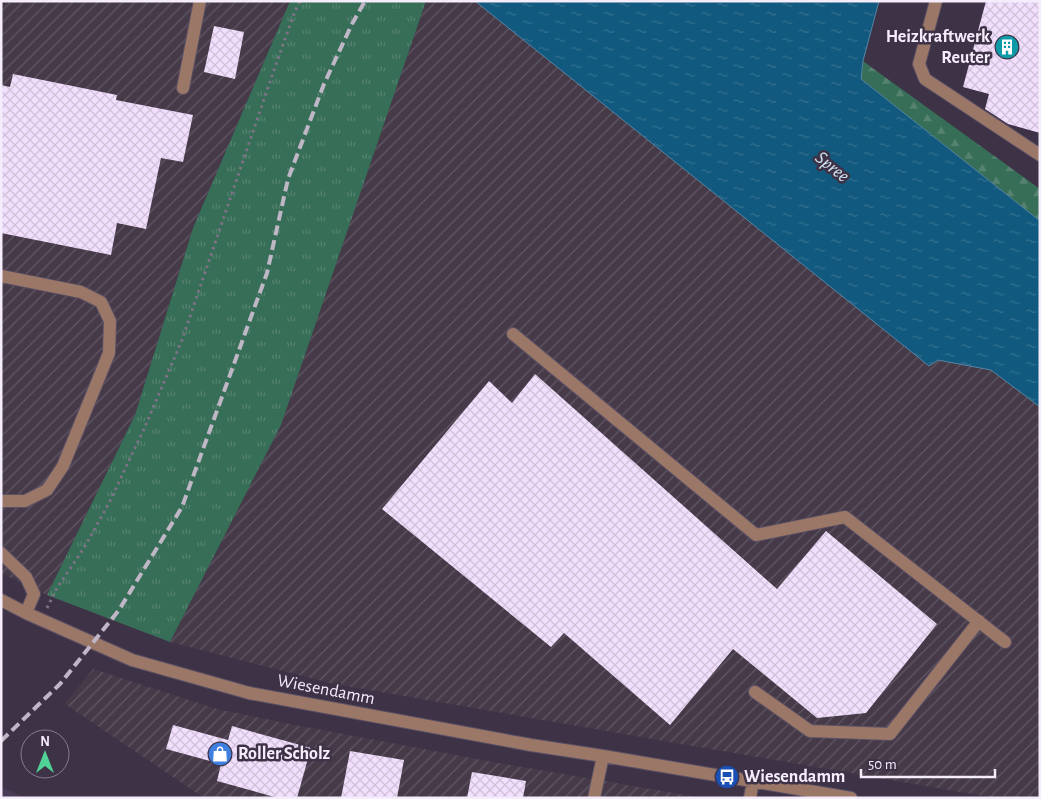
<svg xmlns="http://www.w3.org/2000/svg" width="1041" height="799" font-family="'Alegreya Sans',sans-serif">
<defs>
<pattern id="industrial-furrows" width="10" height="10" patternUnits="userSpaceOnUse" patternTransform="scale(1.25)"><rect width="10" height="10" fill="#463a49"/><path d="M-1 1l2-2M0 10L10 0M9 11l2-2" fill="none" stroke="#615764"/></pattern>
<pattern id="grass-tufts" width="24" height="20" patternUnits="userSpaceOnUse" patternTransform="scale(1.25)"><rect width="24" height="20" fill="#376e57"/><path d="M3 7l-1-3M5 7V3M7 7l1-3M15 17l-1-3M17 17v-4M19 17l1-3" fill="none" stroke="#558370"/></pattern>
<pattern id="forest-firs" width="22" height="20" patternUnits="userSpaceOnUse" patternTransform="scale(1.25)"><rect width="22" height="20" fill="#376e57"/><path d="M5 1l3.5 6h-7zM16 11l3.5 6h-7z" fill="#558370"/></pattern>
<pattern id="water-ripples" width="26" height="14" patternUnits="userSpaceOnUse" patternTransform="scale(1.25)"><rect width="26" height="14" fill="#11597e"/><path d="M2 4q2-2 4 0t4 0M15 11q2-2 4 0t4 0" fill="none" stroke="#347191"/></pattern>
<pattern id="building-cross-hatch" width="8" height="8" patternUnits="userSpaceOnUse" patternTransform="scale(1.25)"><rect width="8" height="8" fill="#f1dffd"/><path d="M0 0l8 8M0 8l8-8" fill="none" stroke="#d0c1d9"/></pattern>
</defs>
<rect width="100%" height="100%" fill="#3e3247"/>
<!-- industrial -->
<path fill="url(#industrial-furrows)" d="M 1,1 L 290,1 L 193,228 L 135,415 L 47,595 L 1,573 Z
M 426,1 L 475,1 L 929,366 L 938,360 L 991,370 L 1040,407 L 1040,798 L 995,798 L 334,684 L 170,642 L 281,425 Z
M 93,669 L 217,709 L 285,723 L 493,762 L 703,798 L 204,798 L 65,704 Z"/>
<!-- built -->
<path fill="#4b3a55" d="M 1,787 L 26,798 L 1,798 Z"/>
<!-- grass -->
<path fill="url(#grass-tufts)" d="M 290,1 L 426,1 L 281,425 L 170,642 L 47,595 L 135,415 L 193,228 Z"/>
<!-- forest -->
<path fill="url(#forest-firs)" d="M 863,61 L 871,67 L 1040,189 L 1040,221 L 861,79 Z"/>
<!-- water -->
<path fill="url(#water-ripples)" stroke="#5585a4" d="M 475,1 L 879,1 L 863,61 L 861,79 L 1040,221 L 1040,407 L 991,370 L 938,360 L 929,366 Z"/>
<!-- building -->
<path fill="url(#building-cross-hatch)" d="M 986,1 L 1040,1 L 1040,133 L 1008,124 L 985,109 L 989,94 L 963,87 Z
M 214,26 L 244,32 L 235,79 L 204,72 Z
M 13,74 L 117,95 L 116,100 L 193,115 L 183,162 L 161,158 L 146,229 L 117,223 L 111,255 L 1,233 L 1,85 L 10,87 Z
M 535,374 L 777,589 L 826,531 L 937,624 L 866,713 L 817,718 L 733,649 L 670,725 L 564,633 L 551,647 L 382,509 L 489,381 L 512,403 Z
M 173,725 L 228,740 L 232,726 L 311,748 L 297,798 L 278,798 L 217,781 L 221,764 L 166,749 Z
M 350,751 L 404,760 L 397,798 L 341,798 Z
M 472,772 L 526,781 L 523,798 L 467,798 Z"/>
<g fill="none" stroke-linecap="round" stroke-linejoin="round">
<!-- minor casing -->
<g stroke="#5b5064" stroke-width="14">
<path id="minor" d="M 936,1 L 919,64 L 925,79 L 1040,155
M 183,88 L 200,1
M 1,276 L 81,292 L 101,302 L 110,321 L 109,353 L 63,466 L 47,490 L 25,501 L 1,501
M 513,334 L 756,535 L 845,517 L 1005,642
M 1,553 L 26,577 L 34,594 L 26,613
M 1,600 L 26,613 L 132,660 L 249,693 L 531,745 L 603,756 L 851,798
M 755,692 L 810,731 L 890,734 L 979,621
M 594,798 L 603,756
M 750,798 L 753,781"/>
</g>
<!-- path -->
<path stroke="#7e7386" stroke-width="3" stroke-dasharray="2.5 4" stroke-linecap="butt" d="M 47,608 L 57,588 L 84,548 L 109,503 L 144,429 L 182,340 L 274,70 L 295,11 L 300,1"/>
<!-- minor -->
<use href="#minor" stroke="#9b7768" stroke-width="12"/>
<!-- rail -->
<path stroke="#bfb6c6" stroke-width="4" stroke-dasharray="10 5" stroke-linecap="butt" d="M 1,741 L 60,684 L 119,610 L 182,507 L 267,273 L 288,179 L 324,84 L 352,24 L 365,1"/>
</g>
<!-- icons -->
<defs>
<g id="building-disc" transform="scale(1.25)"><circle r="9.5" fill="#0f9aa8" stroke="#3e3247"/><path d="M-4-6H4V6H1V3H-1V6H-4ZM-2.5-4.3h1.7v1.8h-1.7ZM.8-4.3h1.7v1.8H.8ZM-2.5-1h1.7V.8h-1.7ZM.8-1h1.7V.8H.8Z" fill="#fff"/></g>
<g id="shop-disc" transform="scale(1.25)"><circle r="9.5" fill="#3f7fe0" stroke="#3e3247"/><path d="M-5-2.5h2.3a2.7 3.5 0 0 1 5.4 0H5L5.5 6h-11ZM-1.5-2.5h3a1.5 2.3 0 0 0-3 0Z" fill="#fff"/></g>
<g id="bus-disc" transform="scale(1.25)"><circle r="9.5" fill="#1a4fb4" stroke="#3e3247"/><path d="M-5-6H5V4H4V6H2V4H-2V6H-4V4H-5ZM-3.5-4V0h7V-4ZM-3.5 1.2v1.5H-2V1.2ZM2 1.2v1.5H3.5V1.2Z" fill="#fff"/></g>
</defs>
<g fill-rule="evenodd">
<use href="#building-disc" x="1007" y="47"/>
<use href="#shop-disc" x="220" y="754"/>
<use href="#bus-disc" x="727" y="777"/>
</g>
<g text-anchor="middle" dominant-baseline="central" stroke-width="5" stroke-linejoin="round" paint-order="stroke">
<!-- poi labels -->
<g font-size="18" font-weight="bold" fill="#f5edfb" stroke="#3e3247" text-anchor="start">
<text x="990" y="37" text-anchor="end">Heizkraftwerk<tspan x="990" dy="21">Reuter</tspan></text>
<text x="238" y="754">Roller Scholz</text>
<text x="744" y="777">Wiesendamm</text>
</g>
<!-- street labels -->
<g font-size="18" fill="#f5edfb" stroke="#3e3247">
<text transform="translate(326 690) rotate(11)">Wiesendamm</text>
</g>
<!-- water labels -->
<g font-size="19" font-style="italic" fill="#cde1ef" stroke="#3e3247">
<text transform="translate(832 167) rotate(39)">Spree</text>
</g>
</g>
<!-- border -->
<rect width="1041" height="799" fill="none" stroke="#f5edfb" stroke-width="5"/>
<!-- north arrow -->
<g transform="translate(45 754)"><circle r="24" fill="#3e3247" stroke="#877d8f"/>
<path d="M0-4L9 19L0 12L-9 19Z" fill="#51d397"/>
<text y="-8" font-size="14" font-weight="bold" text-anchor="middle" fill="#f5edfb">N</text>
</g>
<!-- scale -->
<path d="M861 769v8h134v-8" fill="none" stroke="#f5edfb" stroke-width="2.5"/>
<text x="868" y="769" font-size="15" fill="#f5edfb" stroke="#3e3247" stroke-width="4" paint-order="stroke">50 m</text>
</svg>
